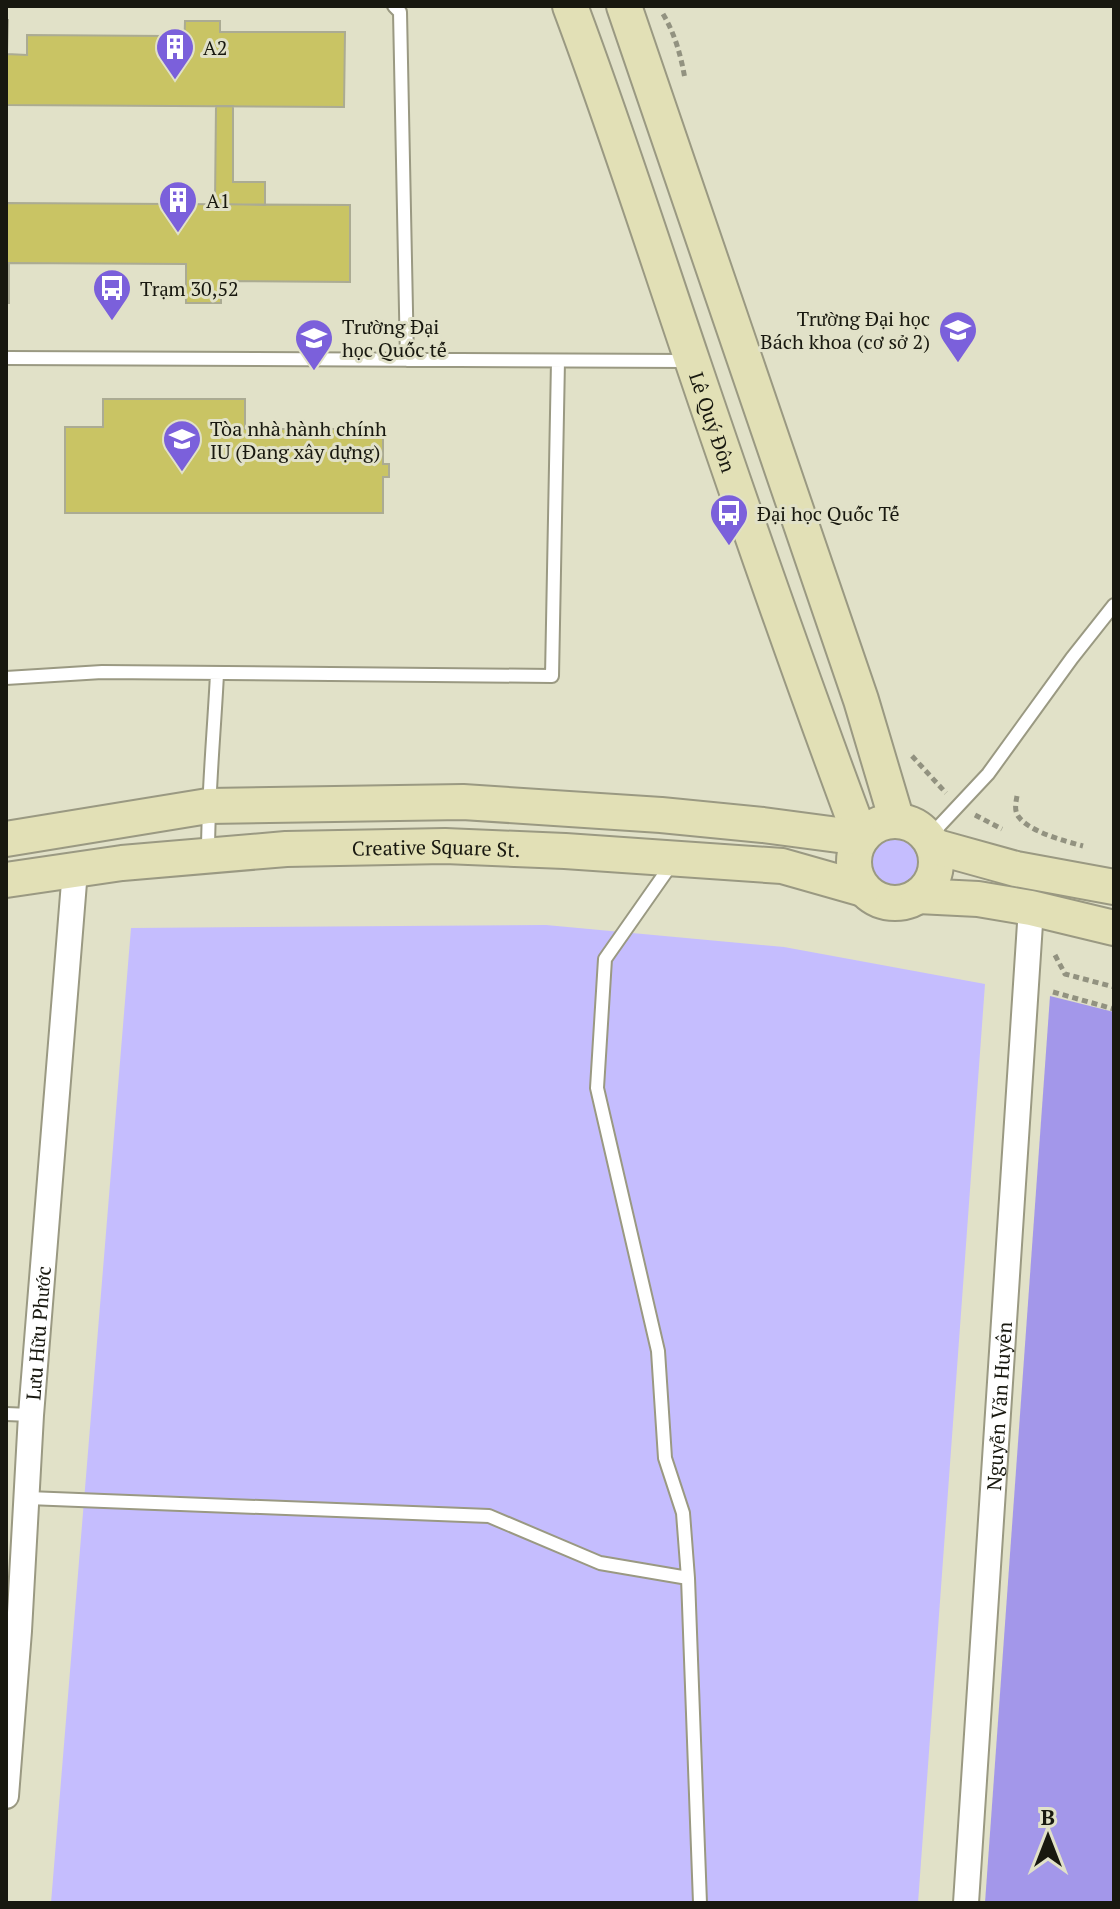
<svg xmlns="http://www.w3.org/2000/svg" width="1120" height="1909" font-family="'PT Serif',serif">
<rect width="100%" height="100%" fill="#e1e1c8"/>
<!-- green -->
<path fill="#c5bdfe" d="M862 863a33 33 0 1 1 66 0a33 33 0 1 1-66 0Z
M 546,925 L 784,947 L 985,984 L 918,1903 L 51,1903 L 131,928 Z"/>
<!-- forest -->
<path fill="#a397ea" d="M 1050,996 L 1114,1012 L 1114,1903 L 985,1903 Z"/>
<!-- building -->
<path fill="#c9c464" stroke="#abab93" stroke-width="2" d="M 6,20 L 8,20 L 7,54 L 27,55 L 27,35 L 167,36 L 167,56 L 184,56 L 185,21 L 220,21 L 220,32 L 345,32 L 344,107 L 6,105 Z
M 216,106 L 233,106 L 233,182 L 265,182 L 265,205 L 215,204 Z
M 6,203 L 350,205 L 350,282 L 221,281 L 221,303 L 186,303 L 186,264 L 9,263 L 9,303 L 6,303 Z
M 103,399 L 245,399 L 245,429 L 383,429 L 383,464 L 389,464 L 389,477 L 383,477 L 383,513 L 65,513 L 65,427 L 103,427 Z"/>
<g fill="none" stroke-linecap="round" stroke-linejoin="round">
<!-- lane casing -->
<g stroke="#9a9982" stroke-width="16">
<path id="lane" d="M 394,6 L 400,12 L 407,360
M 6,358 L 689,361
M 6,678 L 102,672 L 552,676 L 558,361
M 928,838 L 988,774 L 1072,658 L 1114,605
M 208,854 C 208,794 214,734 217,674
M 673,862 L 605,959 L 597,1088 L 658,1351 L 665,1458 L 683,1513 L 688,1578 L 700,1903
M 6,1414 L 31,1415
M 28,1498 L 489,1516 L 600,1563 L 688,1578"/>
</g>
<!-- street casing -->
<g stroke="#9a9982" stroke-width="28">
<g id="street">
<path id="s1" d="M 6,1796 L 19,1631 L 31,1415 L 75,870"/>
<path id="s2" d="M 966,1903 L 1031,908"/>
</g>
</g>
<!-- secondary casing -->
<g stroke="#9a9982" stroke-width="38">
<g id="secondary">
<path id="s3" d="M 570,6 C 614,123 652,242 692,360 C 746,520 802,680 861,838"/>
<path d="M 624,6 L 861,700 L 897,821"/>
<circle cx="895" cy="862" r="41"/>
<path d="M 6,839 L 208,806 L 463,802 L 661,815 L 763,825 L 861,838"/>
<path d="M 933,846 L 1016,869 L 1114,887"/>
<path id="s4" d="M 6,880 L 122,863 L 286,849 L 445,846 L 565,851 L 782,866 L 863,889"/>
<path d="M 918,896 L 978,899 L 1031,908 L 1114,928"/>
</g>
</g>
<!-- path -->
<path stroke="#929280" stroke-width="5" stroke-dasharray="6 4" stroke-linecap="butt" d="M 663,14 C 675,34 681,56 685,79
M 912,756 L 946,793
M 1017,796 C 1016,802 1014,810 1018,816 C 1029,832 1065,841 1083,846
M 975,815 L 1002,829
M 1055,955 L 1065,974 L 1114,987
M 1053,992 L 1114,1009"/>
<!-- lane -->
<use href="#lane" stroke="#fff" stroke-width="12"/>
<!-- street -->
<use href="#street" stroke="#fff" stroke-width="24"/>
<!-- secondary -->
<use href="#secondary" stroke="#e2e0b6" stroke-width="34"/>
</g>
<!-- icons -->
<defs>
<g id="building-pin" transform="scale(2)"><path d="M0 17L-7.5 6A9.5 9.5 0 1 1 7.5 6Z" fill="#7b60db" stroke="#e1e1c8"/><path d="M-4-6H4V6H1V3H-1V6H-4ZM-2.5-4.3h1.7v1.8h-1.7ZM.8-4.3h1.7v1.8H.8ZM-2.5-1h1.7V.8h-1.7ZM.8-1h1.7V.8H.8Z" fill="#fff"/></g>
<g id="bus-pin" transform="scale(2)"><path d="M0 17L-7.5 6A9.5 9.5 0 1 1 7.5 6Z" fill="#7b60db" stroke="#e1e1c8"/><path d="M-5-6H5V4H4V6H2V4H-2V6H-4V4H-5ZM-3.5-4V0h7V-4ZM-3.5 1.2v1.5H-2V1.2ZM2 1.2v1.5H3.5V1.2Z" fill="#fff"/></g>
<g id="university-pin" transform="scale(2)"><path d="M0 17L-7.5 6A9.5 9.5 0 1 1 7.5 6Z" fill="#7b60db" stroke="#e1e1c8"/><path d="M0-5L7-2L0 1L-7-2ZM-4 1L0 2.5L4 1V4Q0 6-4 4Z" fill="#fff"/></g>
</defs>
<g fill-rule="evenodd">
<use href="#building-pin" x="175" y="47"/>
<use href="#building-pin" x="178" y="200"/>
<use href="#bus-pin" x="112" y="288"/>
<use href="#university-pin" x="958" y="330"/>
<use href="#university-pin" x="314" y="338"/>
<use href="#university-pin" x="182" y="439"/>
<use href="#bus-pin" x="729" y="513"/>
</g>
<g text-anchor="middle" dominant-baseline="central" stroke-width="6" stroke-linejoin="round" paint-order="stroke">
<!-- poi labels -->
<g font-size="20" fill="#18180f" stroke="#e1e1c8" text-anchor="start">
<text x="203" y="47">A2</text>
<text x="206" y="200">A1</text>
<text x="140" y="288">Trạm 30,52</text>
<text x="930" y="318" text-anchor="end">Trường Đại học<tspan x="930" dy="23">Bách khoa (cơ sở 2)</tspan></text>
<text x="342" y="326">Trường Đại<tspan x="342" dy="23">học Quốc tế</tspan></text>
<text x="210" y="428">Tòa nhà hành chính<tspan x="210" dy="23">IU (Đang xây dựng)</tspan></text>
<text x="757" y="513">Đại học Quốc Tế</text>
</g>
<!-- street labels -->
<g font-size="20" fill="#18180f" stroke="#e1e1c8">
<text stroke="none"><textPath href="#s3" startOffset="440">Lê Quý Đôn</textPath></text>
<text stroke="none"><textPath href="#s4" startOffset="432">Creative Square St.</textPath></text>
<text stroke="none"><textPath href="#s1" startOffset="464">Lưu Hữu Phước</textPath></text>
<text stroke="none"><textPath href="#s2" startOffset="498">Nguyễn Văn Huyên</textPath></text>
</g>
</g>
<!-- border -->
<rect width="1120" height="1909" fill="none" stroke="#18180f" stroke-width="16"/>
<!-- north arrow -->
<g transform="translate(1048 1837)" stroke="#e1e1c8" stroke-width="6" paint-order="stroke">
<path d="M0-6L14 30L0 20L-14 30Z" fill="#18180f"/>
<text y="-12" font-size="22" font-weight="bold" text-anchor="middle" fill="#18180f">B</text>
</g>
</svg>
